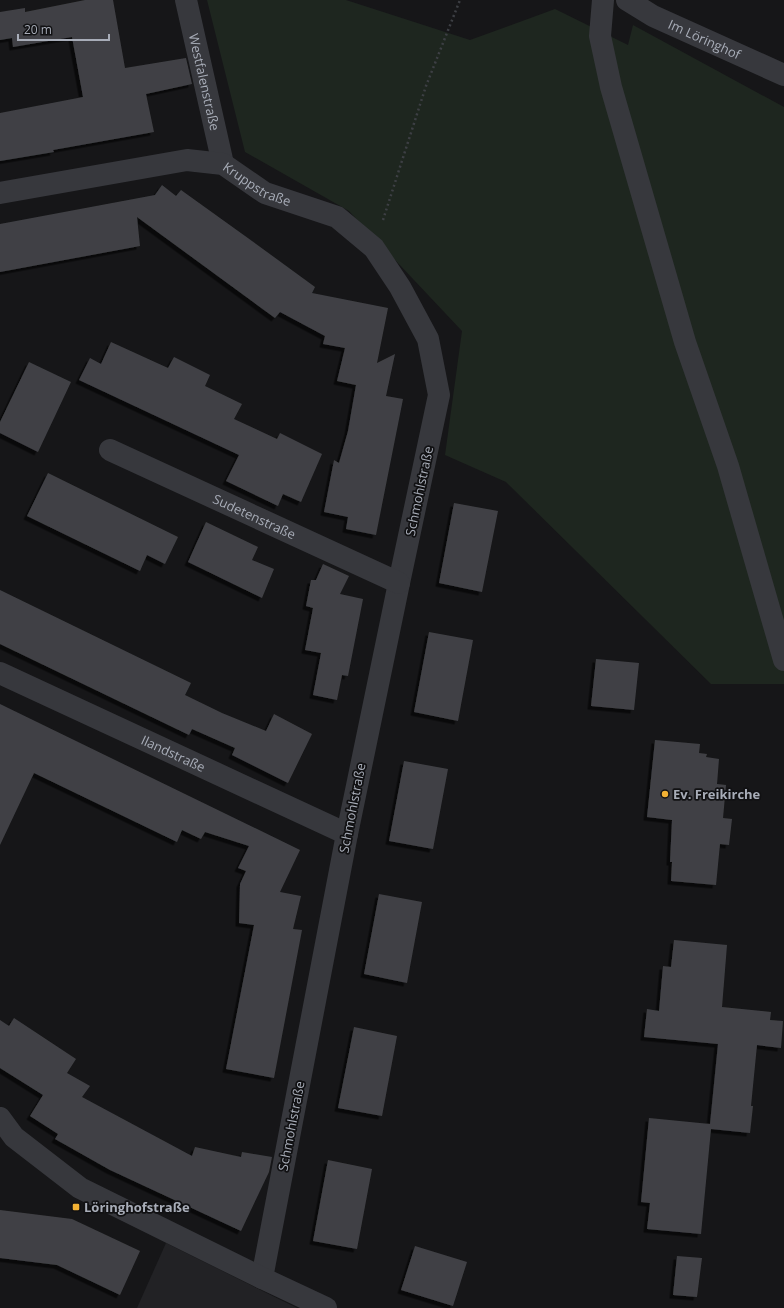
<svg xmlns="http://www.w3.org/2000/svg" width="784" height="1308" font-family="'Open Sans',sans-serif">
<defs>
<filter id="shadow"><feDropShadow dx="-3.5" dy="3.5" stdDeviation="0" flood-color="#0009"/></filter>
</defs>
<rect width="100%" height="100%" fill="#161618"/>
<!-- built -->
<path fill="#222225" d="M 166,1243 L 297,1308 L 137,1308 Z"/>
<!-- green -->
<path fill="#1e261f" d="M 207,0 L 346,0 L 470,40 L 555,9 L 628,45 L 633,25 L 784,107 L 784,684 L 711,684 L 506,482 L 445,455 L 462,331 L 349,211 L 245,152 Z"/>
<!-- building -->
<path fill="#404145" filter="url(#shadow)" d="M 85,0 L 113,0 L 125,68 L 186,58 L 192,84 L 146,94 L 154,132 L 53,150 L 54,152 L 0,161 L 0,113 L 83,97 L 72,37 L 13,47 L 12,38 L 0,40 L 0,12 L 25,8 L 25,12 Z
M 162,185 L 176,196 L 181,190 L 252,241 L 315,287 L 312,293 L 388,308 L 377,363 L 395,354 L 386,396 L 403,399 L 376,535 L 346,529 L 348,517 L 324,512 L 334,460 L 339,463 L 348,431 L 356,385 L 337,381 L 345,348 L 323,344 L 325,336 L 280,312 L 275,318 L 137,217 L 140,246 L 0,272 L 0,224 L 155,195 Z
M 111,342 L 168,368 L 174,357 L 210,375 L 205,386 L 242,404 L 234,419 L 277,439 L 280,433 L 322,454 L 301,502 L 283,494 L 278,506 L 226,481 L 239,455 L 79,380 L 90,358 L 101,364 Z
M 29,362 L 71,382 L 38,452 L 0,433 L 0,422 Z
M 48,473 L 178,537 L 165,564 L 147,555 L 140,571 L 27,516 Z
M 454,503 L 498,511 L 482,592 L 439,583 Z
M 206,522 L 258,547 L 252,560 L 274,569 L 262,598 L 188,562 Z
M 323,564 L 349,576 L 340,594 L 363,599 L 348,676 L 342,675 L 337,700 L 313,695 L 321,653 L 305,650 L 313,608 L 306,606 L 311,580 L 316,580 Z
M 0,590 L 191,683 L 185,695 L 222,713 L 266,731 L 274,714 L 312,734 L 288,783 L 232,755 L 235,748 L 192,729 L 189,735 L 0,644 Z
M 429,632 L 473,640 L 458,721 L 414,712 Z
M 596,659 L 639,663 L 634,710 L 591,706 Z
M 0,704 L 300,850 L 280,892 L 301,896 L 293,929 L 302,930 L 274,1078 L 226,1069 L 254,925 L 239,923 L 240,884 L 246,871 L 238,868 L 249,846 L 205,832 L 201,839 L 182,830 L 177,842 L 34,773 L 0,845 Z
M 655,740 L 700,744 L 699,753 L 707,754 L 706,757 L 719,759 L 717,784 L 726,785 L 723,818 L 732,819 L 729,845 L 720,844 L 716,885 L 671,881 L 672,862 L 670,862 L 672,820 L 647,817 Z
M 404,761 L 448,769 L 433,849 L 389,841 Z
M 379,894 L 422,902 L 407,983 L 364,974 Z
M 674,940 L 727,945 L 722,1007 L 771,1012 L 770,1020 L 783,1021 L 781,1048 L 757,1045 L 751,1106 L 753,1106 L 750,1133 L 711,1129 L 701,1234 L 647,1229 L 650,1203 L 641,1202 L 649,1118 L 710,1124 L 718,1044 L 644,1037 L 647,1009 L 659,1011 L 663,966 L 671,967 Z
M 14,1018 L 76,1059 L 67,1073 L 90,1086 L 82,1097 L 192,1156 L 195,1147 L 241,1157 L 242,1152 L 272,1157 L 269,1172 L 241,1231 L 110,1170 L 55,1139 L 58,1134 L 30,1116 L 43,1095 L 0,1068 L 0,1020 L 9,1026 Z
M 354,1027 L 397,1036 L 382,1116 L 338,1108 Z
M 328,1160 L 372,1169 L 357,1249 L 313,1241 Z
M 0,1210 L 72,1219 L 140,1251 L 120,1295 L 57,1265 L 0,1258 Z
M 415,1246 L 467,1262 L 453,1306 L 401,1290 Z
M 677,1256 L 702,1258 L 697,1297 L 673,1295 Z"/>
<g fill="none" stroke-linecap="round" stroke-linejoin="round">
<!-- path -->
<path stroke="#3d3f44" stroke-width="2.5" stroke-dasharray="2 3" stroke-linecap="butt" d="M 383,220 L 426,86 L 460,0"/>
<!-- minor -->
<g stroke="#37383d" stroke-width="22">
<path id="s1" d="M 186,0 L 223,164"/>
<path d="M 603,0 L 600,36 L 611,87 L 685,342 L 728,466 L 784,660"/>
<path id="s2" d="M 627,0 L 653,16 L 784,75"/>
<path id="s3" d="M 0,193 L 187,160 L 223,164 L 265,193 L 337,217 L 374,248 L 400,287 L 428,339 L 439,395 L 399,583 L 347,834 L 262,1278"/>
<path id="s4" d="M 110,450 L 399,583"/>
<path id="s5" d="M 0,673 L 347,834"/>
<path d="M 0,1118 L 14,1137 L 80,1188 L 262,1278 L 326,1308"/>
</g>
</g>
<!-- markers -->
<g fill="#f2b134" stroke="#111113" stroke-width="1.5">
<circle cx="665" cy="794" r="4"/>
<rect x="72" y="1203" width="8" height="8" rx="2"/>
</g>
<g text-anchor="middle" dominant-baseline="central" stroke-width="3.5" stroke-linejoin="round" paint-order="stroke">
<!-- street labels -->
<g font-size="13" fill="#a8adb8" stroke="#111113">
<text stroke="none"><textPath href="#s2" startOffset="87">Im Löringhof</textPath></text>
<text stroke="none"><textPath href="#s1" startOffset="84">Westfalenstraße</textPath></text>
<text stroke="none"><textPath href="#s3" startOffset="266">Kruppstraße</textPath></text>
<text transform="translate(419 491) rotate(-78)">Schmohlstraße</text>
<text stroke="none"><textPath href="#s4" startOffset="159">Sudetenstraße</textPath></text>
<text stroke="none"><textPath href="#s5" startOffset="191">Ilandstraße</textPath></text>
<text transform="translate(352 808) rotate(-79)">Schmohlstraße</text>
<text transform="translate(291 1126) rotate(-79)">Schmohlstraße</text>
</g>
<!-- poi labels -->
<g font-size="13" font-weight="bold" fill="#a8adb8" stroke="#111113" text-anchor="start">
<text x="673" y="794">Ev. Freikirche</text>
<text x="84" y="1207">Löringhofstraße</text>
</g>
</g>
<!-- scale -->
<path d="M18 34v6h91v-6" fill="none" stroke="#a8adb8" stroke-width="2"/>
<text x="24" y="34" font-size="12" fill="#a8adb8" stroke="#111113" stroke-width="3" paint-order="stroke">20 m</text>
</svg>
